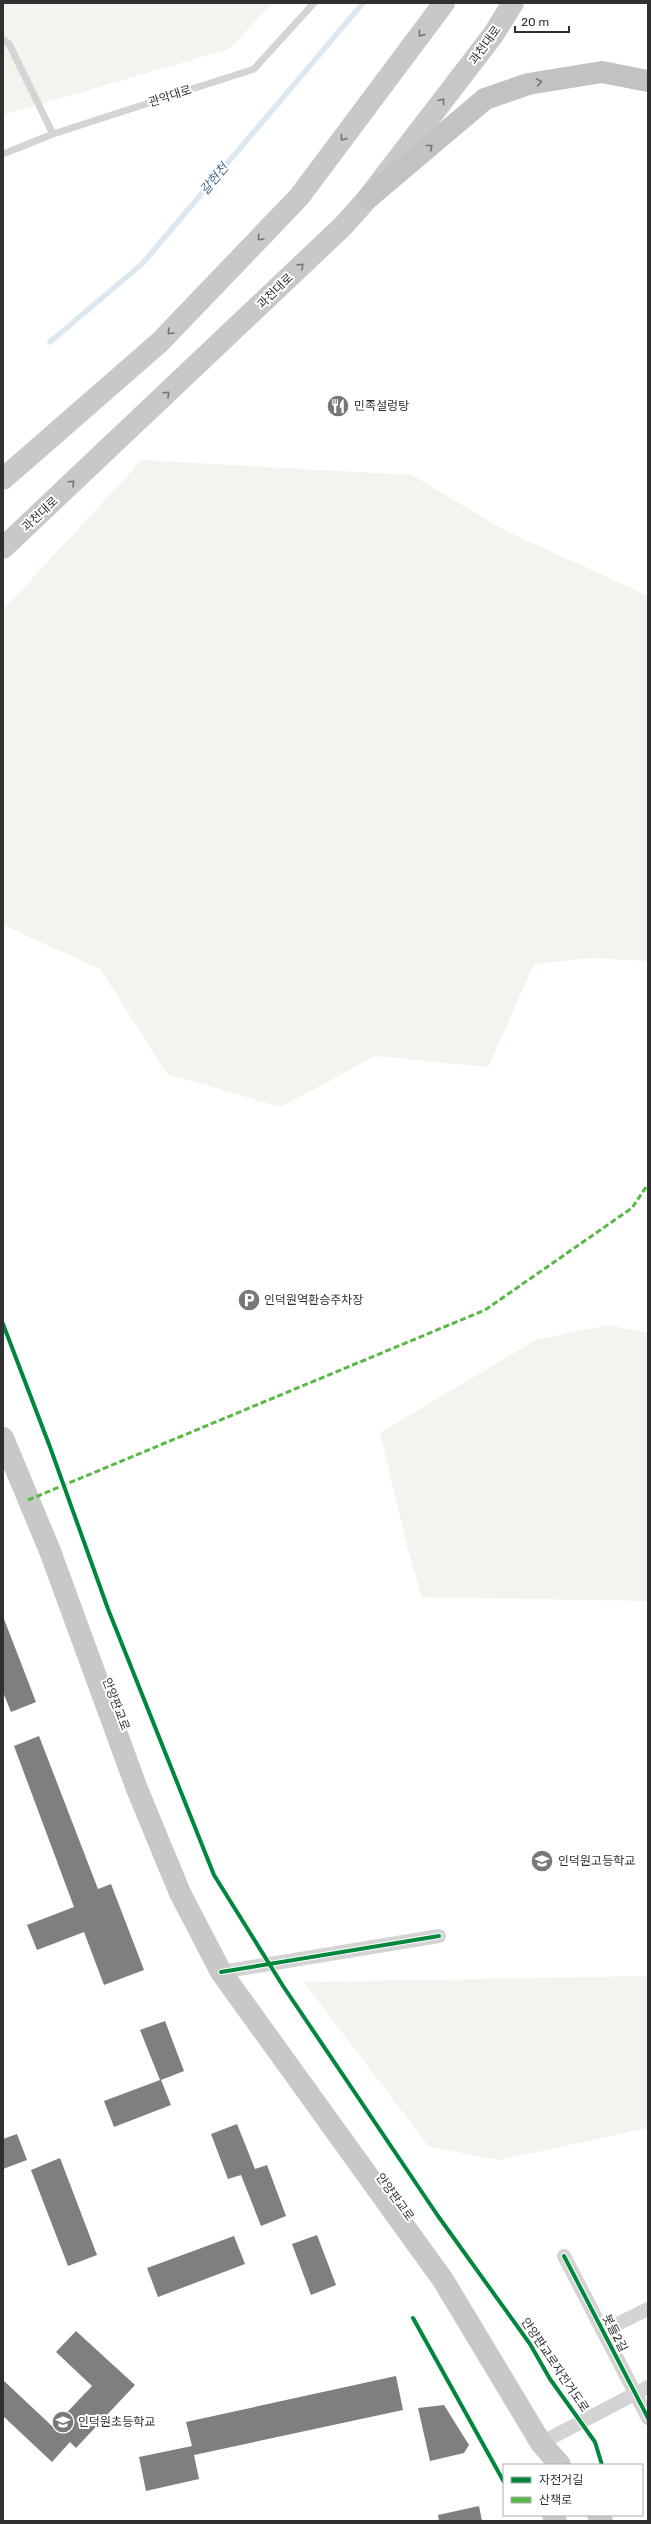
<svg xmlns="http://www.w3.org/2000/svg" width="651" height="2524" font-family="Rubik,'Noto Sans KR',sans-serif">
<rect width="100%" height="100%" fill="#fff"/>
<!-- green -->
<path fill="#f1f5ed" d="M 3,3 L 273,3 L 229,49 L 3,115 Z
M 142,460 L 412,475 L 500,528 L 648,596 L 648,961 L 592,958 L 534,964 L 488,1067 L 375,1056 L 281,1107 L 167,1074 L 100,969 L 3,925 L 3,610 Z
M 608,1325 L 648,1333 L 648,1601 L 422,1597 L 407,1546 L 380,1433 L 536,1340 Z
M 648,1976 L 648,2128 L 500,2160 L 429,2147 L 304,1982 Z"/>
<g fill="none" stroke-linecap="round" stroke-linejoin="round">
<!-- stream -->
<path stroke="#dce8f0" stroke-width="5.5" d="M 50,342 L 142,264 L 363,3"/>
</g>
<!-- building -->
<path fill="#7f7f7f" d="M 4,1619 L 36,1702 L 11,1712 L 3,1692 Z
M 39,1736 L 98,1889 L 111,1884 L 144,1970 L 104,1985 L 84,1932 L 37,1950 L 27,1925 L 74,1907 L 14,1746 Z
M 165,2021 L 184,2071 L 161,2080 L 171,2105 L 114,2127 L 104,2101 L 160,2080 L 140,2030 Z
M 237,2124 L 255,2169 L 267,2165 L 286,2216 L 261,2226 L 241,2175 L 228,2179 L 211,2134 Z
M 17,2134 L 27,2160 L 3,2169 L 3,2139 Z
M 60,2158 L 97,2255 L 68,2266 L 31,2170 Z
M 317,2235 L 336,2285 L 311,2295 L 292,2244 Z
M 234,2236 L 245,2264 L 158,2297 L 147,2268 Z
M 76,2331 L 135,2385 L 76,2448 L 70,2442 L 52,2462 L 3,2416 L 3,2380 L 53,2427 L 92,2386 L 56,2352 Z
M 396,2376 L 403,2410 L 194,2455 L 199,2479 L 146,2491 L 139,2457 L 192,2446 L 186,2422 Z
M 444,2405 L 469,2445 L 464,2453 L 430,2461 L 418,2408 Z
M 479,2506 L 482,2521 L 439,2521 L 438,2515 Z"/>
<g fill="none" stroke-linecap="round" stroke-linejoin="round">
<!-- lane -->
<path stroke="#d4d4d4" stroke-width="7" d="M 3,40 L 9,44 L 53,134
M 3,154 L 53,134 L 254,69 L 314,3"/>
<!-- street -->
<path stroke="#d4d4d4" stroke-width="14" d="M 221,1972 L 439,1936
M 564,2256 L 648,2418
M 603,2331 L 648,2309
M 541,2443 L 648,2387"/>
<!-- primary -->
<path stroke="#c8c8c8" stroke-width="22" d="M 3,479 L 160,342 L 299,197 L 444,3
M 3,548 L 343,226 L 368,198 L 493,35 L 513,3
M 3,1438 L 50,1551 L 137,1789 L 180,1893 L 221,1972 L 443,2280 L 541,2443 L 560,2465
M 553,2515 L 556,2521
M 598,2515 L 602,2521"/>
<!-- highway -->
<path stroke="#c2c2c2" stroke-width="22" d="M 368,198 L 485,99 L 528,84 L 602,72 L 648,81"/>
<!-- quiet -->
<path stroke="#58b947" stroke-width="3" stroke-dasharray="6 3" stroke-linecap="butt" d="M 28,1500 L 485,1310 L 632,1208 L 648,1184"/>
<!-- cycleway casing -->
<g stroke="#fff" stroke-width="6">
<path id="cycleway" d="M 3,1324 L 50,1447 L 108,1609 L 214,1875 L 283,1986 L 438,2216 L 530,2344 L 550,2379 L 595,2442 L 602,2465
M 221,1972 L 439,1936
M 564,2256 L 648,2418
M 413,2318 L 504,2482"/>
</g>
<!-- cycleway -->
<use href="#cycleway" stroke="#00873e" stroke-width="4"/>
</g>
<!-- one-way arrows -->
<defs><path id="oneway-chevron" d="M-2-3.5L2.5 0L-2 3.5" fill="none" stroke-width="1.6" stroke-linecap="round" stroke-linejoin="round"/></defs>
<g stroke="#747474">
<use href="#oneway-chevron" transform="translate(421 34) rotate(127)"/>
<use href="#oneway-chevron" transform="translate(442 101) rotate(-53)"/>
<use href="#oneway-chevron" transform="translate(343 138) rotate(127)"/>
<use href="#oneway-chevron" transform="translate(260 238) rotate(134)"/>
<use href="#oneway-chevron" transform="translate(301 266) rotate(-44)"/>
<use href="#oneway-chevron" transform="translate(170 332) rotate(134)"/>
<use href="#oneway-chevron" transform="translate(167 394) rotate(-43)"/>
<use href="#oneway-chevron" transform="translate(72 483) rotate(-43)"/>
</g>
<g stroke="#727272">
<use href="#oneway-chevron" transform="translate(539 82) rotate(-10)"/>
<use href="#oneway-chevron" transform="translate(430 147) rotate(-39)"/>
</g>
<!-- icons -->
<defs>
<g id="restaurant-disc" transform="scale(1.15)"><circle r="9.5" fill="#787878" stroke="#fff"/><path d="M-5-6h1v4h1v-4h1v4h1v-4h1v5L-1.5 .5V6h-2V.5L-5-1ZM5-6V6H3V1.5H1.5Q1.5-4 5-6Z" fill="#fff"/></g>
<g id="parking-disc" transform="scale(1.15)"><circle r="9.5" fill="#787878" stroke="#fff"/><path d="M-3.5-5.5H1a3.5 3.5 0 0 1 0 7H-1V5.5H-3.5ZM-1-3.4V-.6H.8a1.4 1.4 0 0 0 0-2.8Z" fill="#fff"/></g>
<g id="school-disc" transform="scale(1.15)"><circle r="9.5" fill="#787878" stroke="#fff"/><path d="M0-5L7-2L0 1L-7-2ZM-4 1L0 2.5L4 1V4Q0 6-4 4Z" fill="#fff"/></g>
</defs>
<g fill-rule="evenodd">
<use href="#restaurant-disc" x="338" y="406"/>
<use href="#parking-disc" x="249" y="1300"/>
<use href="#school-disc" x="542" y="1861"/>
<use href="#school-disc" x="63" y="2422"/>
</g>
<g text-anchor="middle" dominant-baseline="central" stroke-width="4" stroke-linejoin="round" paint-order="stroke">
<!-- street labels -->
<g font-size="12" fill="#303030" stroke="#fff">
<text transform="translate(485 45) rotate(-54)">과천대로</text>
<text transform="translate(170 96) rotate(-18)">관악대로</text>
<text transform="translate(275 291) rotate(-44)">과천대로</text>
<text transform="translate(40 514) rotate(-43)">과천대로</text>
<text transform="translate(116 1704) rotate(69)">안양판교로</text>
<text transform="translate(395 2197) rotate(54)">안양판교로</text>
<text transform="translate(615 2333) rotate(63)">봇들2길</text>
<text transform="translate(555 2365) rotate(56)">안양판교로자전거도로</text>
</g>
<!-- poi labels -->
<g font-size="12" fill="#303030" stroke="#fff" text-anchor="start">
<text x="354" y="406">민족설렁탕</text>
<text x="264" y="1300">인덕원역환승주차장</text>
<text x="558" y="1861">인덕원고등학교</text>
<text x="78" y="2422">인덕원초등학교</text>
</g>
<!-- water labels -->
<g font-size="13" font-style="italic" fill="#446e8d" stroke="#fff">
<text transform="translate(214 179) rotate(-50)">갈현천</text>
</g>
</g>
<!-- border -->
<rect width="651" height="2524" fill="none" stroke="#303030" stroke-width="8"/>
<!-- legend -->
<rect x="503" y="2464" width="140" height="52" fill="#ffffff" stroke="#acacac"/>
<rect x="511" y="2477" width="20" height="6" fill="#00873e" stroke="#acacac"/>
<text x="539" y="2484" font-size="12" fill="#303030">자전거길</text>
<rect x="511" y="2497" width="20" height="6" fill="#58b947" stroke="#acacac"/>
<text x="539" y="2504" font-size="12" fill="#303030">산책로</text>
<!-- scale -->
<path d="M515 26v6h54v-6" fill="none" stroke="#303030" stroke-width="2"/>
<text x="521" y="26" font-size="12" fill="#303030" stroke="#ffffff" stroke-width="3" paint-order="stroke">20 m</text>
</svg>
